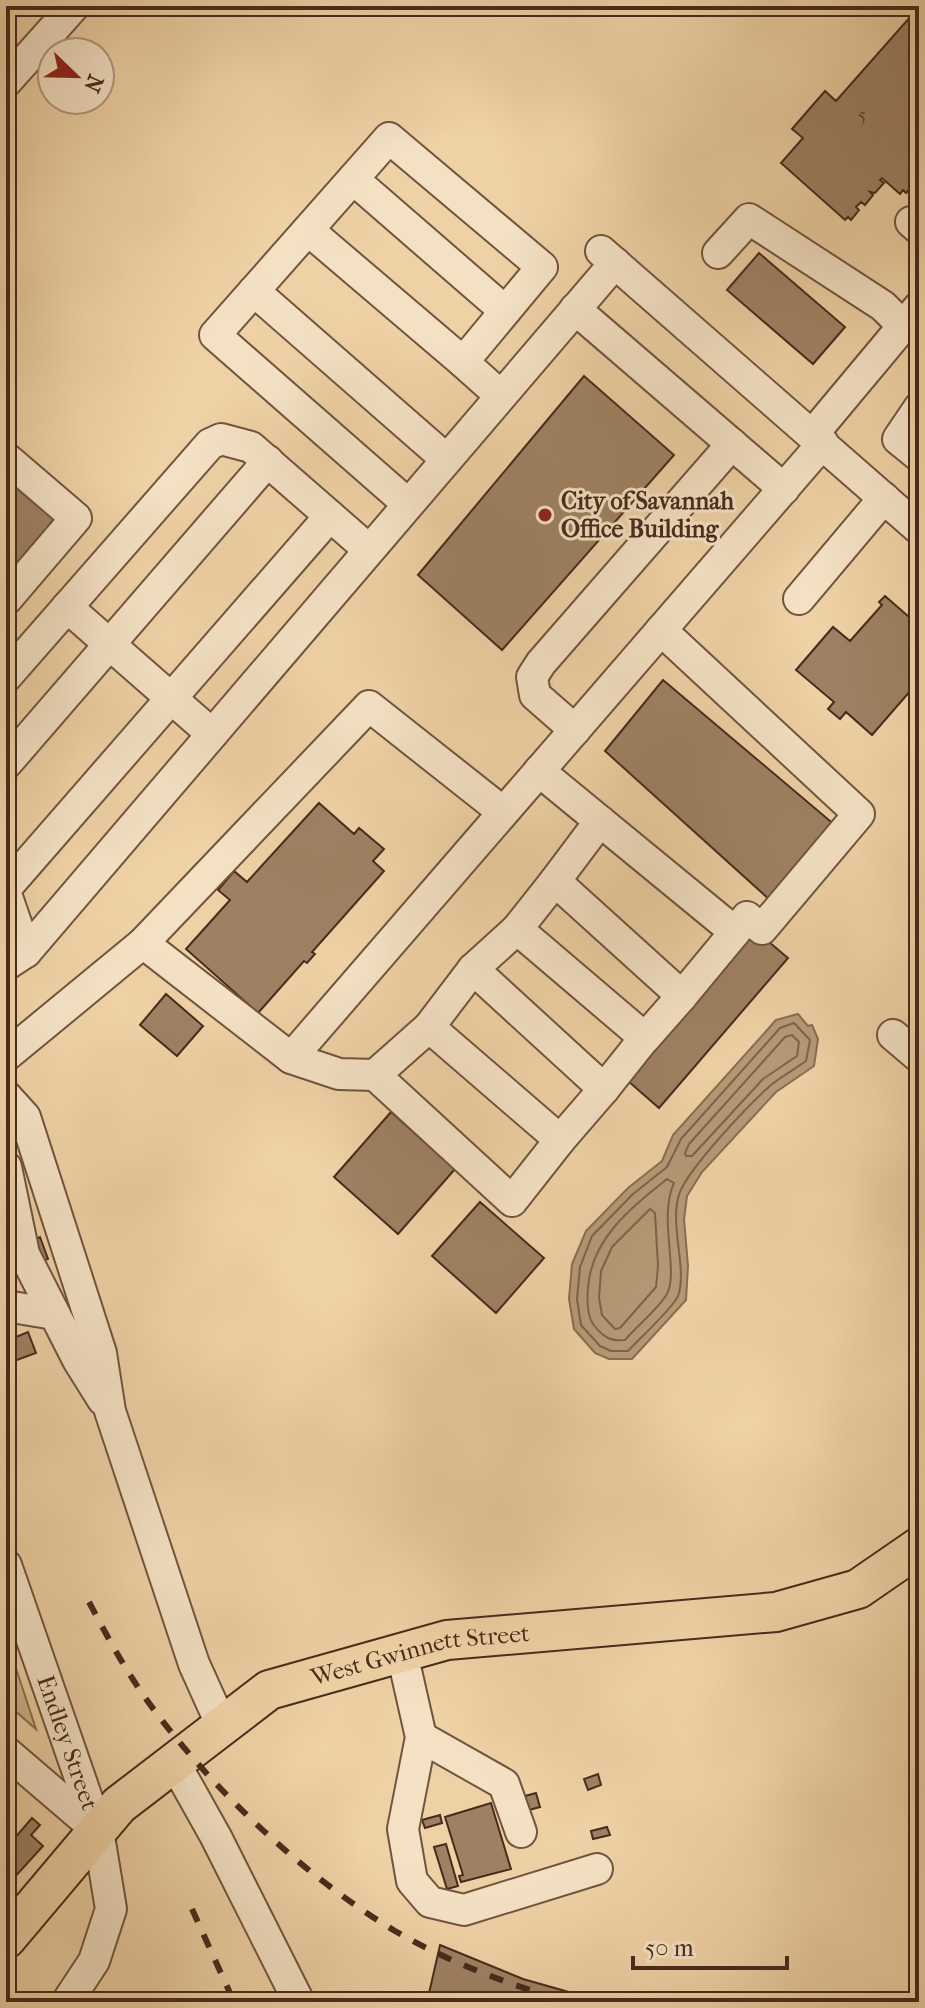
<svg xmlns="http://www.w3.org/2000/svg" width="925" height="2008" font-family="'IM FELL French Canon',serif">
<rect width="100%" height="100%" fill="#eed1a5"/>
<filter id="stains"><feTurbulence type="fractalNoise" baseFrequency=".0025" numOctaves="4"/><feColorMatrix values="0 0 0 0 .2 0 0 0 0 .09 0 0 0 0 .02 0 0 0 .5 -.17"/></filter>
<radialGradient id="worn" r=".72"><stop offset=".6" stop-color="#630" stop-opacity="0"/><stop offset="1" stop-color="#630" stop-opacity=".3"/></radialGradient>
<!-- green -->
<path fill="#d2b58e" stroke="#8c7055" stroke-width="2" d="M 6,1638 L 36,1729 L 6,1703 Z"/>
<!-- water -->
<path fill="#b59976" stroke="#896d52" stroke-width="2" d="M 798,1014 L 808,1026 L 812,1025 L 818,1039 L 814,1066 L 776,1092 L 702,1172 L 687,1196 L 684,1219 L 688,1266 L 686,1300 L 632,1359 L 609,1359 L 595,1353 L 574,1329 L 569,1299 L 572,1264 L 586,1231 L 628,1188 L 662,1161 L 673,1135 L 776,1020 Z"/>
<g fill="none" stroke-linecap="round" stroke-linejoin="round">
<!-- shore -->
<path stroke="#7e6249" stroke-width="2" d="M 794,1023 L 810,1040 L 806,1061 C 795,1069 782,1076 771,1085 C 749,1104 690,1167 680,1192 C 668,1222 688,1269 678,1296 C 674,1307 638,1340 628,1351 L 611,1351 L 600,1346 L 581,1325 L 577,1299 L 580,1267 L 592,1236 L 633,1194 L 667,1167 L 681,1139 L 780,1028 Z
M 792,1035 L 799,1042 L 797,1056 L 763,1079 L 692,1156 L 686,1156 L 685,1153 L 689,1144 L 785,1037 Z
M 667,1179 L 674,1183 C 658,1217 679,1271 667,1294 C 659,1308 636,1327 625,1340 C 610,1342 602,1336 593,1324 C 587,1315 587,1299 588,1287 C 592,1238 631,1208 667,1179 Z
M 650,1209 L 655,1213 L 658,1266 L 656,1287 L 620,1328 L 615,1329 L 602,1315 L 599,1298 L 601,1271 L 612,1247 Z"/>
</g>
<!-- building -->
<path fill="#9e8163" stroke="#472b1c" stroke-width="2" d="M 919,7 L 919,172 L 909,183 L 912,186 L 906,193 L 903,190 L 900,194 L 882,178 L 880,180 L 884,183 L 875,193 L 870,192 L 873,195 L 865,205 L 861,202 L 856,207 L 859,210 L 851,220 L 848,217 L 845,220 L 781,163 L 803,138 L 792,129 L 825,91 L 836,101 Z
M 759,253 L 845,327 L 813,364 L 727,290 Z
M 584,376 L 674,455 L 502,650 L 418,575 Z
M 6,473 L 63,523 L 6,587 Z
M 885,596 L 917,624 L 919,622 L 919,681 L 872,735 L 846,712 L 840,719 L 828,709 L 834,702 L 796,670 L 833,627 L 850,641 L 882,605 L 879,602 Z
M 663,680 L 836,826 L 771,901 L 605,751 Z
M 319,803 L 354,834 L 359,828 L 384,849 L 373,861 L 384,871 L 312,952 L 315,954 L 307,963 L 304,961 L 258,1013 L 186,949 L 230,900 L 218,890 L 234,871 L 247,882 Z
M 756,931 L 788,958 L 659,1108 L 628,1081 Z
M 166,994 L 203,1026 L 177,1056 L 140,1025 Z
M 391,1112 L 455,1169 L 398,1234 L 334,1177 Z
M 480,1202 L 544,1258 L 496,1313 L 432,1256 Z
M 40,1237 L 48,1259 L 36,1263 L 30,1241 Z
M 28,1332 L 36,1353 L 6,1364 L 6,1341 Z
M 598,1774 L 601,1785 L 588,1790 L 584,1779 Z
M 536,1793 L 540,1807 L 529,1810 L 525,1796 Z
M 491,1803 L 511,1869 L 461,1882 L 459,1876 L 463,1875 L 445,1817 Z
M 440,1815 L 442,1823 L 425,1828 L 422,1820 Z
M 32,1818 L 40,1825 L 31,1835 L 43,1846 L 12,1880 L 6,1874 L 6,1848 Z
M 607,1827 L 610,1835 L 593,1839 L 591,1831 Z
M 446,1844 L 458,1886 L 447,1889 L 434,1847 Z
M 440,1945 L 523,1979 L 604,2002 L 427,2002 Z
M 382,1992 L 405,1997 L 404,2002 L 380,2002 Z"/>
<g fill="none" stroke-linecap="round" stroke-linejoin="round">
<!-- minor casing -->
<g stroke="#71543e" stroke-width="34">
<g id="minor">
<path d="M 6,82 L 74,6"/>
<path d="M 353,179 L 505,311"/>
<path d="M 911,222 L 919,229"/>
<path d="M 308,230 L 463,362"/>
<path d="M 601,251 L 919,529"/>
<path d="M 718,253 L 749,219 L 883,306 L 902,325"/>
<path d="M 254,291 L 446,459"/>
<path d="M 575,309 L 784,489"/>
<path d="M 919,408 L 898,439 L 919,456"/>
<path d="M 813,434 L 919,307"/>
<path d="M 6,458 L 76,518 L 6,600"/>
<path d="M 408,504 L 215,335 L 389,138 L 542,267 L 463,362 L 501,396"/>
<path d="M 799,599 L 884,498"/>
<path d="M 67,607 L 212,734"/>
<path d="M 6,677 L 210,444 L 221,439 L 251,447 L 369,550"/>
<path d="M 575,730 L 535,695 L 532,677 L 541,663 L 732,444"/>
<path d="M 6,764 L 268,461"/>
<path d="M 539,771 L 735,932 L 747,917 L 762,929 L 859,814 L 661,630"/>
<path d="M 600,821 L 555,881 L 682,996 L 735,932"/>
<path d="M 555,881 L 517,929 L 645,1038 L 682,996"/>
<path d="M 6,888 L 330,516"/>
<path d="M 6,894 L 26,952"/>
<path d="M 517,929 L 473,969 L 604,1089 L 647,1035"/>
<path d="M 143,943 L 369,706 L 503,812"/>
<path d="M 6,965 L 26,952 L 615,263"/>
<path d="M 473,969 L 429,1027 L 560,1140 L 604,1089"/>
<path d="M 429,1027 L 375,1075 L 512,1201 L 560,1140"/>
<path d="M 893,1035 L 919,1057"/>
<path d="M 6,1056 L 143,943 L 291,1058 L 823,443"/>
<path d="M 291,1058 L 339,1074 L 375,1075"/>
<path d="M 6,1096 L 25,1117 L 101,1353 L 110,1411 L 194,1664 L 222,1726"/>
<path d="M 6,1167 L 24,1254 L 78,1360 L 103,1400"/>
<path d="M 6,1306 L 54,1314"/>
<path id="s1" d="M 6,1565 L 98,1830 L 111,1909 L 94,1961 L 67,2002"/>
<path d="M 402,1653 L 421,1737 L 403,1829 L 412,1881 L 430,1902 L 464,1910 L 597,1869"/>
<path d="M 421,1737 L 504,1784 L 521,1832"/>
<path d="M 6,1752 L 96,1829"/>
<path d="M 174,1762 L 216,1837 L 299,2002"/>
</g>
</g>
<!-- major casing -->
<g stroke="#472b1c" stroke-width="42">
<g id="major">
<path id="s2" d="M 6,1939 L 119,1805 L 269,1690 L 447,1640 L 776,1612 L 858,1589 L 919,1547"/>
</g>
</g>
<!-- minor -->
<use href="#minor" stroke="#f4e1c4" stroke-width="30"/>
<!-- major -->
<use href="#major" stroke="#eed1a5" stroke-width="38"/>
<!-- rail -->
<path stroke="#472b1c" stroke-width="6" stroke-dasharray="14 14" stroke-linecap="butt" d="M 89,1602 C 106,1634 123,1666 144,1696 C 207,1785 302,1875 395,1931 C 448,1962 510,1985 569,2002
M 192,1909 L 234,2002"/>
</g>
<!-- markers -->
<circle fill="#8f2418" stroke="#f4e1c4" stroke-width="3" cx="545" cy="515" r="8"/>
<g text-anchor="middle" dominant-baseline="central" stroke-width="6" stroke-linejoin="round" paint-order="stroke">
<!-- number labels -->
<g font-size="20" fill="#5d402e">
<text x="862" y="115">5</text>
</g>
<!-- poi labels -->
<g font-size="24" font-weight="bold" fill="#472b1c" stroke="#f4e1c4" text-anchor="start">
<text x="561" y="501">City of Savannah<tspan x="561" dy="28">Office Building</tspan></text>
</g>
<!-- street labels -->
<g font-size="24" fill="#472b1c" stroke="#f4e1c4">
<text stroke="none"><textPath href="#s2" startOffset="520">West Gwinnett Street</textPath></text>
<text stroke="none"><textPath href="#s1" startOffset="188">Endley Street</textPath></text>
</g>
</g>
<!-- margin -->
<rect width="925" height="2008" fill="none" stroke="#eed1a5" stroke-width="32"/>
<rect x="8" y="8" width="909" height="1992" fill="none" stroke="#472b1c" stroke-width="4"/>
<rect x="16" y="16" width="893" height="1976" fill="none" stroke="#472b1c" stroke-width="2"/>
<!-- north arrow -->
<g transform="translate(76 76) rotate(113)"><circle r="38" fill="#f4e1c4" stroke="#af9881" stroke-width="2"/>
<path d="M0-6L14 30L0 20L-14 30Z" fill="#8f2418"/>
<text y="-12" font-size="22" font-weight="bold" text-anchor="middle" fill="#472b1c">N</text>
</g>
<!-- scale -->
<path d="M633 1956v12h154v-12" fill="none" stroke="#472b1c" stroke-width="4"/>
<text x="645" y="1956" font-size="24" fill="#472b1c" stroke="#f4e1c4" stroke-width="6" paint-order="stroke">50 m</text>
<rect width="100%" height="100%" filter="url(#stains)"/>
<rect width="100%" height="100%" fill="url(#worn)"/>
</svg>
